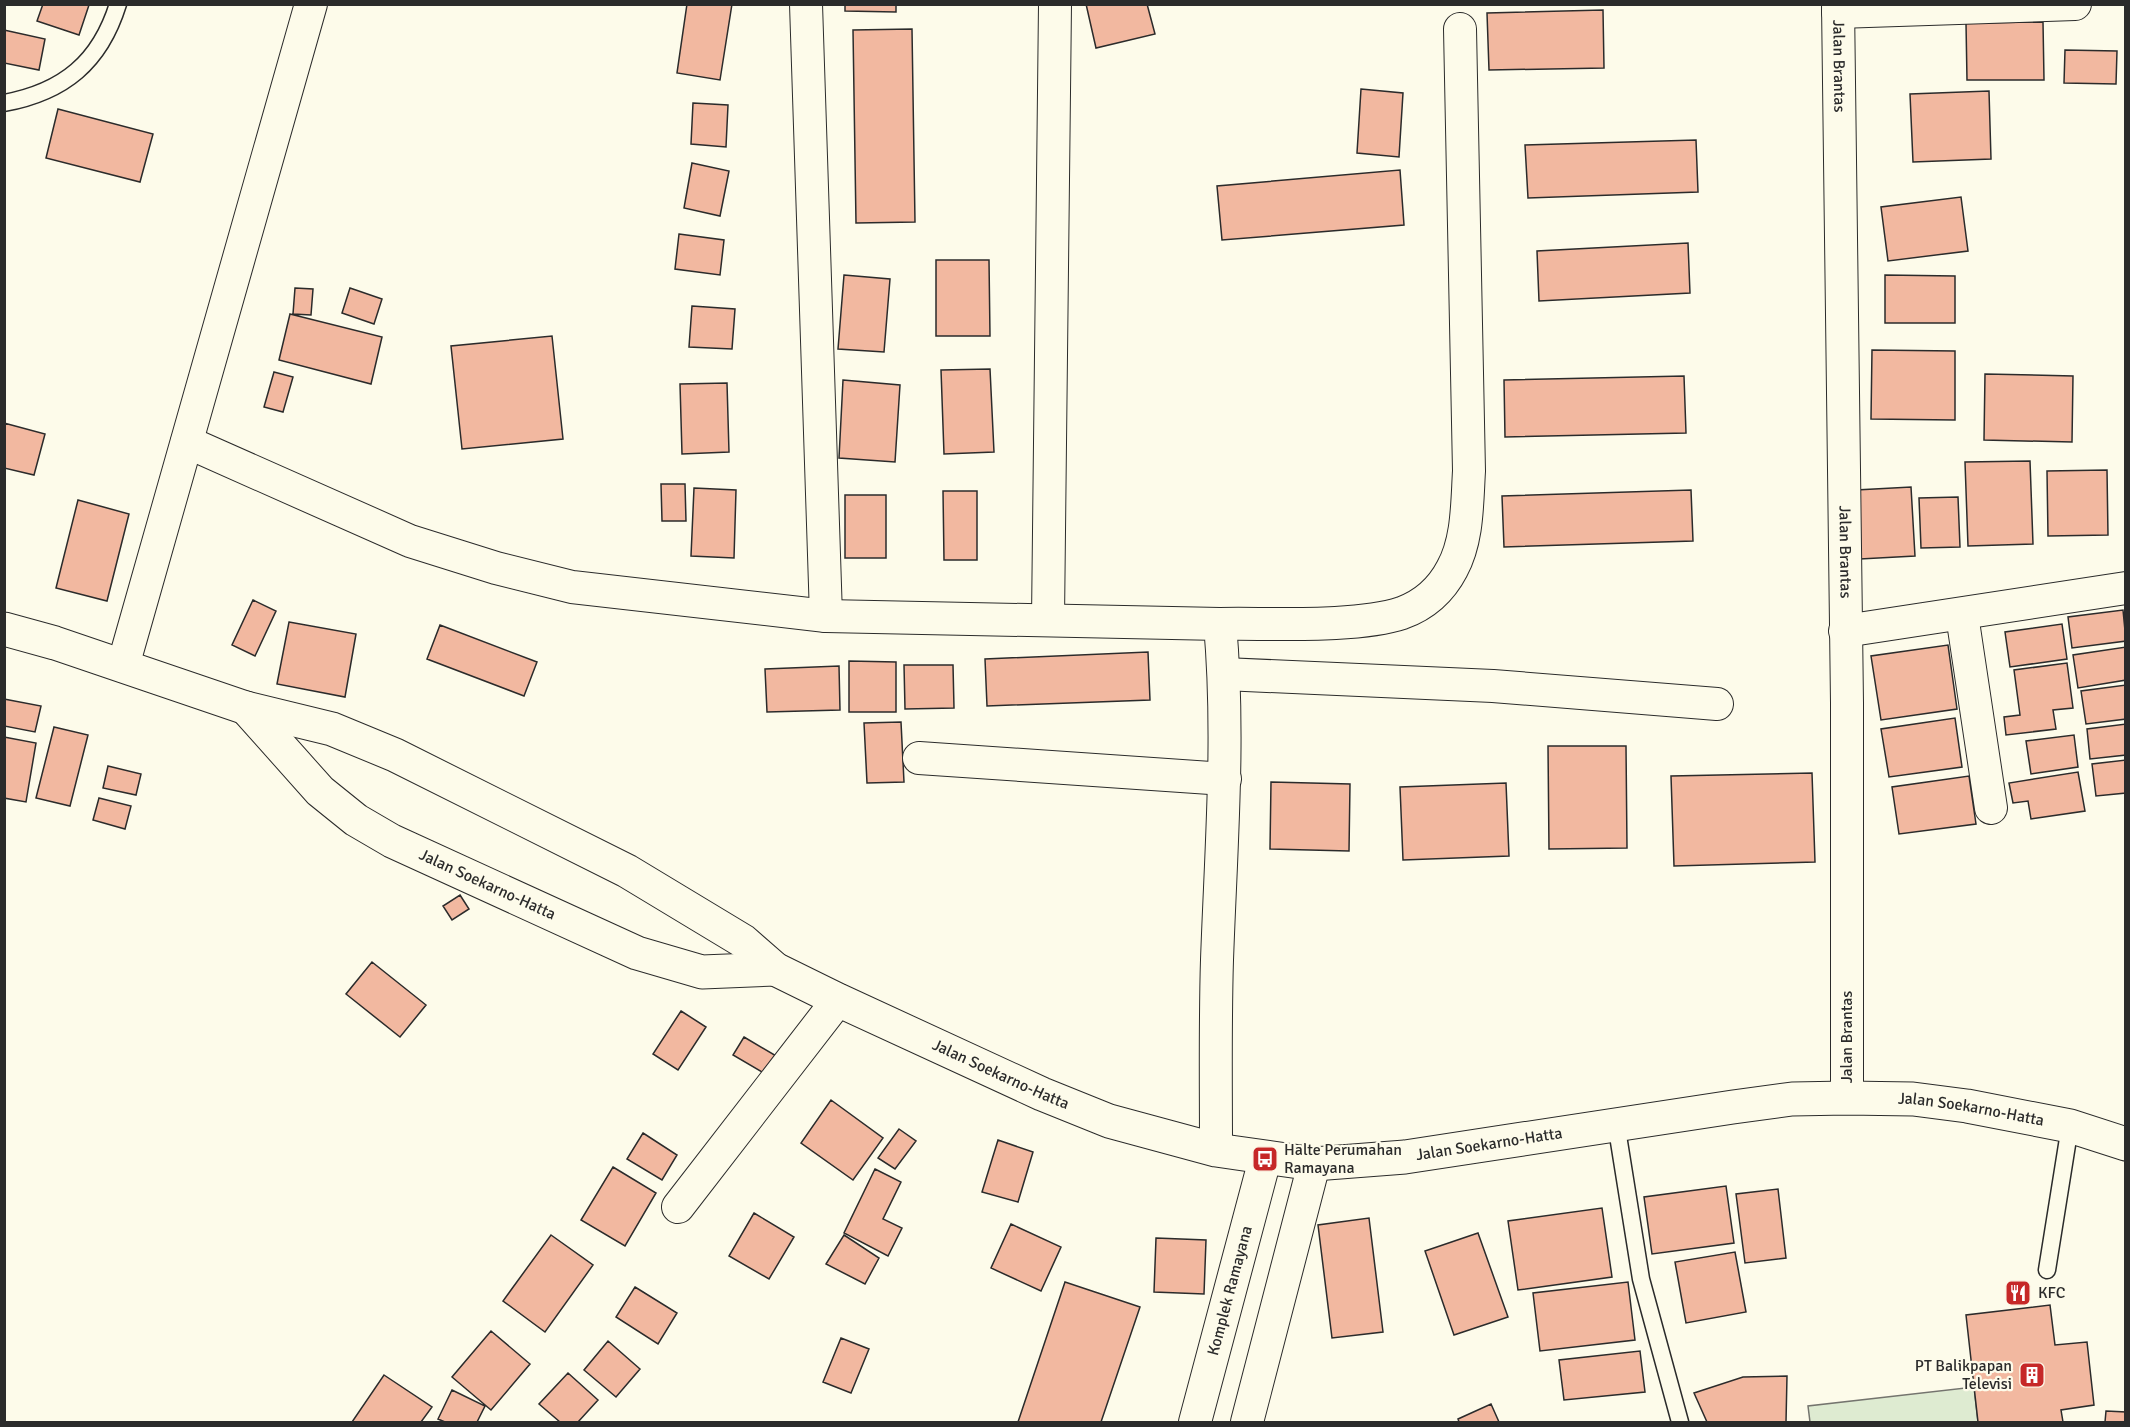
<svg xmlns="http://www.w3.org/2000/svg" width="2130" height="1427" font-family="Signika,sans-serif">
<rect width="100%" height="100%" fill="#fdfbea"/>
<!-- green -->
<path fill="#deebd1" stroke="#74746e" stroke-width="1.5" d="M 1974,1387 L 1978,1422 L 1810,1422 L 1808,1406 Z"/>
<!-- building -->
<path fill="#f2b8a0" stroke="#2b2b2b" stroke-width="1.5" d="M 43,4 L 89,5 L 79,35 L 37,21 Z
M 687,4 L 732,4 L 720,80 L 677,73 Z
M 845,4 L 896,4 L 896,12 L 845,11 Z
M 1086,4 L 1147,4 L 1155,34 L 1096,48 Z
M 1603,10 L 1604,68 L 1489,70 L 1487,13 Z
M 2043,22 L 2044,80 L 1967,80 L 1966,23 Z
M 912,29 L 915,222 L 856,223 L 853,30 Z
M 4,30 L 45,39 L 39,70 L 4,63 Z
M 2065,50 L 2117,51 L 2116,84 L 2064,83 Z
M 1361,89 L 1403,93 L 1399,157 L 1357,153 Z
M 1989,91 L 1991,159 L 1913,162 L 1910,94 Z
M 693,103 L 728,105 L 726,147 L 691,144 Z
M 58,109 L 153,134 L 140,182 L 46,158 Z
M 1696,140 L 1698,192 L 1528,198 L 1525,145 Z
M 692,163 L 729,171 L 720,216 L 684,208 Z
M 1400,170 L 1404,225 L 1222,240 L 1217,186 Z
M 1961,197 L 1968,251 L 1888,261 L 1881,207 Z
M 679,234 L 724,240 L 720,275 L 675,269 Z
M 1688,243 L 1690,293 L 1539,301 L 1537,251 Z
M 936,260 L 989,260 L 990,336 L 936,336 Z
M 844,275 L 890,279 L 884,352 L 838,349 Z
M 1885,275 L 1955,276 L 1955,323 L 1885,323 Z
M 295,288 L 313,289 L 311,315 L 293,314 Z
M 350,288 L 382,299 L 374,324 L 342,313 Z
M 692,306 L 735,309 L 732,349 L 689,347 Z
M 290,314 L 382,337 L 371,384 L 279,360 Z
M 552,336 L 563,439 L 462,449 L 451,346 Z
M 1872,350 L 1955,351 L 1955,420 L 1871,419 Z
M 990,369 L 994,452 L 944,454 L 941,370 Z
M 274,372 L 293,377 L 283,412 L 264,407 Z
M 1985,374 L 2073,376 L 2072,442 L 1984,440 Z
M 1684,376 L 1686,433 L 1505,437 L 1504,380 Z
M 843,380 L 900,385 L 895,462 L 839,458 Z
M 727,383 L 729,452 L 682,454 L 680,384 Z
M 4,423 L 45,434 L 34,475 L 4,468 Z
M 2030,461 L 2033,544 L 1968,546 L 1965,462 Z
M 2107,470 L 2108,535 L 2048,536 L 2047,471 Z
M 661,484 L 685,484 L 686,521 L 662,521 Z
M 1911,487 L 1915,556 L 1860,559 L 1856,490 Z
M 694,488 L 736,490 L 734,558 L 691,556 Z
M 1691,490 L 1693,541 L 1504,547 L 1502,496 Z
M 943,491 L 977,491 L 977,560 L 944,560 Z
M 845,495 L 886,495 L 886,558 L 845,558 Z
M 1958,497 L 1960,547 L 1921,548 L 1919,498 Z
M 78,500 L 129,514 L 107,601 L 56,588 Z
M 253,600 L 276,611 L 255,656 L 232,645 Z
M 2123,610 L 2126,641 L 2072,648 L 2068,617 Z
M 289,622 L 356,634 L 345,697 L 277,684 Z
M 2062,624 L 2067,659 L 2010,667 L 2005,632 Z
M 440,625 L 537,662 L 524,696 L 427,659 Z
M 1948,645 L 1957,709 L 1881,720 L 1871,656 Z
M 2126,647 L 2126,680 L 2078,688 L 2073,655 Z
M 1148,652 L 1150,700 L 987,706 L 985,659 Z
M 849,661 L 896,662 L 896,712 L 849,712 Z
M 2067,663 L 2073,708 L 2053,710 L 2056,729 L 2006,735 L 2004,717 L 2020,715 L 2014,670 Z
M 904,665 L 953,665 L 954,708 L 905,709 Z
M 839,666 L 840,710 L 767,712 L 765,669 Z
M 2126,685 L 2126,719 L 2086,724 L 2081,691 Z
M 4,699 L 41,706 L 35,732 L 4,726 Z
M 1955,718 L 1962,767 L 1889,777 L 1881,729 Z
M 901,722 L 904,782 L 867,783 L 864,723 Z
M 2126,724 L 2126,755 L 2090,759 L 2087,729 Z
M 54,727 L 88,735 L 70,806 L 36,798 Z
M 2074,735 L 2078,767 L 2031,774 L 2026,741 Z
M 4,737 L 36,743 L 26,802 L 4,798 Z
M 1548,746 L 1626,746 L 1627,848 L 1549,849 Z
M 2126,760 L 2126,793 L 2096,796 L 2092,764 Z
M 108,766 L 141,774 L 136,795 L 103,788 Z
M 2078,772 L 2085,811 L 2031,819 L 2028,801 L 2013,803 L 2009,783 Z
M 1812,773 L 1815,862 L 1674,866 L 1671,776 Z
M 1969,776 L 1976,824 L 1899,834 L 1892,787 Z
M 1271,782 L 1350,784 L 1349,851 L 1270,849 Z
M 1506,783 L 1509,856 L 1403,860 L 1400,787 Z
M 99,798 L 131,806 L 125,829 L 93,820 Z
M 460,895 L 469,909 L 452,920 L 443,906 Z
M 372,962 L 426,1005 L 400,1037 L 346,994 Z
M 681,1011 L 706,1027 L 678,1070 L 653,1054 Z
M 744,1037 L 778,1057 L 767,1075 L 733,1055 Z
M 831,1100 L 883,1138 L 853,1180 L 801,1143 Z
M 899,1129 L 916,1141 L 895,1169 L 878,1158 Z
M 643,1133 L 677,1155 L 662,1180 L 627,1159 Z
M 998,1140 L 1033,1152 L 1018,1202 L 982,1192 Z
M 613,1167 L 656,1193 L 625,1246 L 581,1220 Z
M 875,1169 L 901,1182 L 883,1219 L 902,1228 L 888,1256 L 844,1233 Z
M 1726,1186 L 1734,1243 L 1652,1254 L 1644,1197 Z
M 1778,1189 L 1786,1258 L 1745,1263 L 1736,1194 Z
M 1602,1208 L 1612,1277 L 1518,1290 L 1508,1221 Z
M 754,1213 L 794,1237 L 769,1279 L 729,1256 Z
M 1369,1218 L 1383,1332 L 1332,1338 L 1318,1225 Z
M 1011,1224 L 1061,1247 L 1041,1291 L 991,1268 Z
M 1478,1233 L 1508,1317 L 1454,1335 L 1425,1251 Z
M 551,1235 L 593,1265 L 545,1332 L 503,1301 Z
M 844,1235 L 879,1258 L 865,1284 L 826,1264 Z
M 1156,1238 L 1206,1240 L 1204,1294 L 1154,1292 Z
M 1735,1252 L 1746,1312 L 1686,1323 L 1675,1262 Z
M 1065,1282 L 1140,1307 L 1101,1422 L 1018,1422 Z
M 1628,1282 L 1635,1340 L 1540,1351 L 1533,1293 Z
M 635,1287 L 677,1313 L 658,1344 L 616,1317 Z
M 2050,1305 L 2055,1345 L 2087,1342 L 2094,1405 L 2061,1410 L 2063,1422 L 1978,1422 L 1966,1315 Z
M 491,1331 L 530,1364 L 491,1410 L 452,1377 Z
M 841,1338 L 869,1349 L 851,1393 L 823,1382 Z
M 608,1341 L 640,1369 L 616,1397 L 584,1370 Z
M 1640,1351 L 1645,1392 L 1564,1400 L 1559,1360 Z
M 568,1373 L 598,1400 L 578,1422 L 560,1422 L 539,1404 Z
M 384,1375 L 432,1407 L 421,1422 L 352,1422 Z
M 1787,1376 L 1786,1422 L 1707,1422 L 1694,1393 L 1743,1377 Z
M 452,1390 L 485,1406 L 477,1422 L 445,1422 L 438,1419 Z
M 1491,1404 L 1499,1422 L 1459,1422 L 1458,1419 Z
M 2106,1411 L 2126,1412 L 2126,1422 L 2105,1422 Z"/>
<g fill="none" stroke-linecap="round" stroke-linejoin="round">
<!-- lane casing -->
<g stroke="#2b2b2b" stroke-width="19">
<path id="lane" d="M 4,103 C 64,92 100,62 118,4
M 1616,1123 L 1641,1279 L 1680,1422
M 2047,1270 L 2070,1126"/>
</g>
<!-- street casing -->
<g stroke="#2b2b2b" stroke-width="34">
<g id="street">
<path d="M 806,4 L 826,616"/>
<path id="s1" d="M 1838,4 L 1847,703 L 1847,1098"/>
<path d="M 1838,12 L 2075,4"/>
<path d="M 187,442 L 410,541 L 496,568 L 572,587 L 826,616 L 1220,624 C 1230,736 1221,847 1217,960 C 1215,1023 1216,1087 1216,1150"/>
<path d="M 1962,615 L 1991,808"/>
<path d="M 1048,619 L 1055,4"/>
<path d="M 1220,624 C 1270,623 1357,628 1402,613 C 1424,605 1441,590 1452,569 C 1468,540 1467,503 1469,471 L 1460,29"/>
<path d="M 1845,631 L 2126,588"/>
<path d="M 123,666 L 311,4"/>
<path d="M 1224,674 L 1493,686 L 1717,704"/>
<path d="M 919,758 L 1225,779"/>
<path d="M 678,1207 L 838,1000"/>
<path id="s2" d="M 1195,1422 L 1265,1159"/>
<path d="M 1247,1422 L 1314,1164"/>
</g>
</g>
<!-- highway casing -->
<g stroke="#2b2b2b" stroke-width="35">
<g id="highway">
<path id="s3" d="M 4,629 L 55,643 L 246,708 L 332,729 L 395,755 L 627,871 L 743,941 L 775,969 L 838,1000 L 1042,1094 L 1109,1121 L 1216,1150 L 1314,1164 L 1405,1157 L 1733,1107 L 1792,1099 L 1847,1098 L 1913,1099 L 1967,1106 L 2070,1126 L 2126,1144"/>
<path id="s4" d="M 246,708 L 320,791 L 356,820 L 392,841 L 637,953 L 702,972 L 775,969"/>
</g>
</g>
<!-- lane -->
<use href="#lane" stroke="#fdfbea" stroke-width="16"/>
<!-- street -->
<use href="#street" stroke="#fdfbea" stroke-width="32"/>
<!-- highway -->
<use href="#highway" stroke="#fdfbea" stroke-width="33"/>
</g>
<!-- icons -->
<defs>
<g id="bus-square" transform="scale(1.35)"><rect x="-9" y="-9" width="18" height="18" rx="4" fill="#c62828" stroke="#fdfbea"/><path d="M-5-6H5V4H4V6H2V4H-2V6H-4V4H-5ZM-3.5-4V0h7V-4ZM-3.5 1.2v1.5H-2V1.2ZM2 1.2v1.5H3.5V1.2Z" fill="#fff"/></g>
<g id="restaurant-square" transform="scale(1.35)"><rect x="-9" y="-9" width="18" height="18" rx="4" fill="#c62828" stroke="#fdfbea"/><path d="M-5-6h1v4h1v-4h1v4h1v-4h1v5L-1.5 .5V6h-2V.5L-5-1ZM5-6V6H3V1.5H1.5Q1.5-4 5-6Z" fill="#fff"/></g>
<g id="building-square" transform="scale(1.35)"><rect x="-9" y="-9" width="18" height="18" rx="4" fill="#c62828" stroke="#fdfbea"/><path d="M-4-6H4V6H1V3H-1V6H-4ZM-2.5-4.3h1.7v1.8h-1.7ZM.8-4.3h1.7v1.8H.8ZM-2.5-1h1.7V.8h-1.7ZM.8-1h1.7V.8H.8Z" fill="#fff"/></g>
</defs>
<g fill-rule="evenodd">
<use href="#bus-square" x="1265" y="1159"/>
<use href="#restaurant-square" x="2018" y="1293"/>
<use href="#building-square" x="2032" y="1375"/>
</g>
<g text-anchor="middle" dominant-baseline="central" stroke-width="4.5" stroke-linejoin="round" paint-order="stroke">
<!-- street labels -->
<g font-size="16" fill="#2b2b2b" stroke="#fdfbea">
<text stroke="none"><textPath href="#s1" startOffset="62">Jalan Brantas</textPath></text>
<text stroke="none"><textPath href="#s1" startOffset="548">Jalan Brantas</textPath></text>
<text stroke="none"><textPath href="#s4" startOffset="304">Jalan Soekarno-Hatta</textPath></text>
<text transform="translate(1847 1037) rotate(-90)">Jalan Brantas</text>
<text stroke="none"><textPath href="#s3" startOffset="1098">Jalan Soekarno-Hatta</textPath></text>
<text stroke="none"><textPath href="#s3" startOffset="2088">Jalan Soekarno-Hatta</textPath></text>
<text stroke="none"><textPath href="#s3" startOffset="1602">Jalan Soekarno-Hatta</textPath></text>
<text stroke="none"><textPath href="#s2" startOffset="136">Komplek Ramayana</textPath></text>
</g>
<!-- poi labels -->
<g font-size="16" fill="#2b2b2b" stroke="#fdfbea" text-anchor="start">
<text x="1284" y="1150">Halte Perumahan<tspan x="1284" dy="18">Ramayana</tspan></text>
<text x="2038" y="1293">KFC</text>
<text x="2012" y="1366" text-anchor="end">PT Balikpapan<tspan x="2012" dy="18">Televisi</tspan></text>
</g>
</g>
<!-- border -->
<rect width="2130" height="1427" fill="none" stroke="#2b2b2b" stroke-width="12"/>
</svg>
